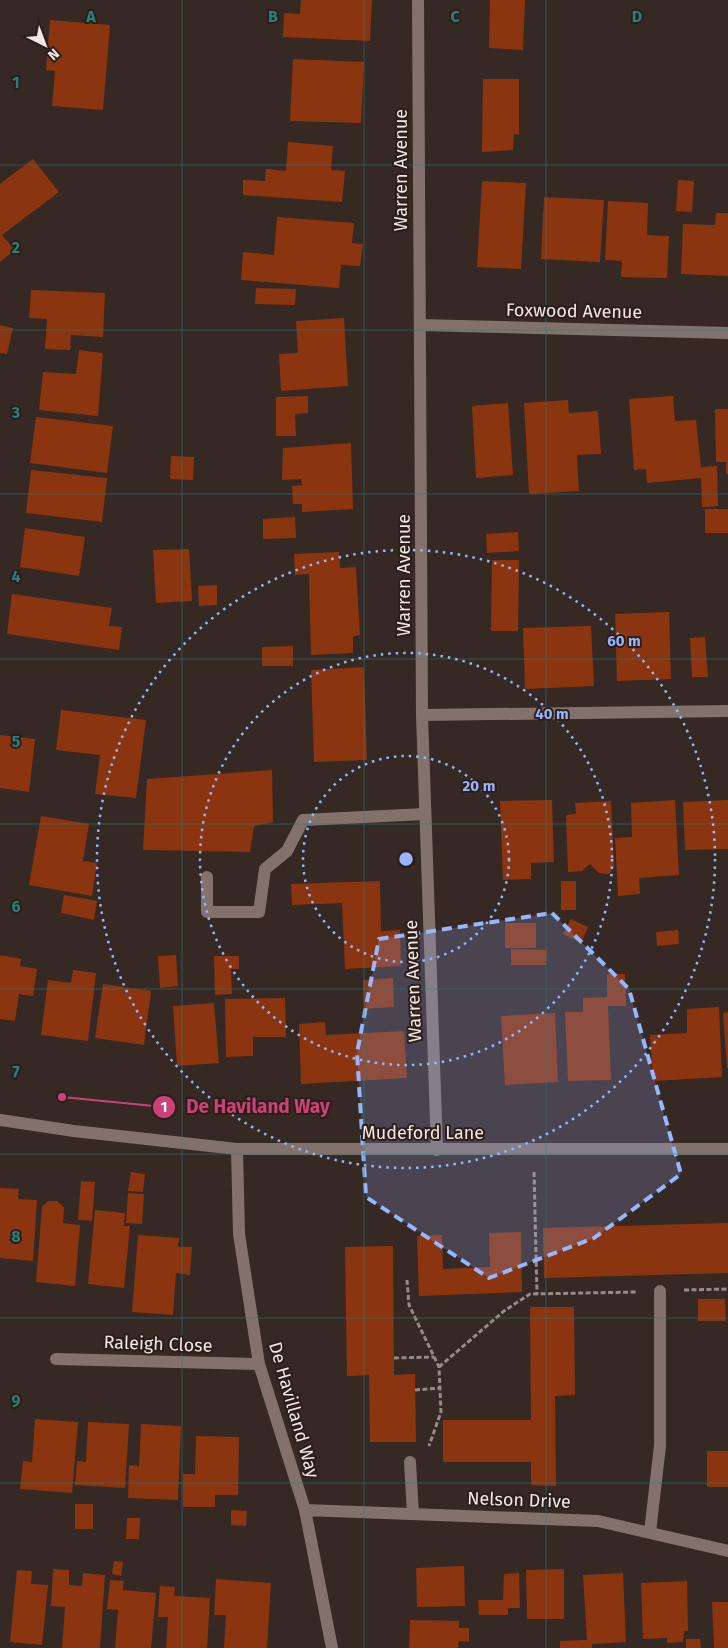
<svg xmlns="http://www.w3.org/2000/svg" width="728" height="1648" font-family="'Fira Sans',sans-serif">
<rect width="100%" height="100%" fill="#362823"/>
<!-- building -->
<path fill="#8b3510" d="M 301,0 L 372,0 L 370,41 L 283,37 L 284,13 L 300,14 Z
M 490,0 L 525,0 L 523,50 L 489,48 Z
M 50,20 L 110,25 L 103,110 L 52,106 L 55,71 L 46,70 Z
M 293,59 L 364,62 L 361,123 L 290,121 Z
M 483,79 L 519,79 L 519,135 L 514,134 L 513,150 L 482,152 Z
M 288,142 L 333,146 L 331,170 L 345,171 L 342,202 L 243,195 L 243,180 L 265,181 L 266,169 L 286,171 Z
M 33,159 L 59,192 L 2,235 L 15,250 L 0,262 L 0,184 Z
M 678,180 L 694,181 L 692,212 L 676,211 Z
M 482,181 L 526,183 L 521,269 L 477,267 Z
M 544,197 L 604,200 L 600,262 L 541,259 Z
M 608,201 L 648,203 L 647,235 L 669,236 L 667,278 L 621,277 L 622,261 L 605,260 Z
M 716,213 L 728,213 L 728,276 L 681,274 L 683,224 L 715,225 Z
M 277,217 L 354,223 L 352,243 L 363,244 L 360,266 L 341,265 L 339,288 L 241,280 L 243,252 L 274,255 Z
M 256,288 L 296,289 L 295,305 L 255,304 Z
M 31,290 L 105,293 L 103,337 L 71,335 L 70,350 L 45,349 L 47,319 L 29,318 Z
M 344,318 L 348,386 L 281,391 L 279,354 L 298,353 L 296,321 Z
M 0,325 L 13,328 L 7,354 L 0,353 Z
M 79,350 L 103,353 L 98,416 L 39,410 L 43,372 L 76,374 Z
M 308,396 L 308,413 L 295,414 L 296,436 L 276,436 L 276,397 Z
M 673,396 L 675,421 L 696,420 L 701,467 L 717,466 L 718,506 L 702,507 L 701,478 L 647,483 L 646,469 L 634,470 L 629,399 Z
M 568,400 L 569,413 L 598,411 L 601,454 L 577,455 L 579,491 L 529,494 L 524,403 Z
M 508,403 L 513,475 L 476,478 L 472,406 Z
M 715,409 L 728,409 L 728,474 L 726,474 L 726,462 L 716,462 Z
M 36,417 L 113,426 L 107,473 L 30,463 Z
M 351,443 L 353,509 L 302,512 L 302,504 L 293,504 L 292,486 L 302,485 L 301,479 L 282,480 L 283,448 Z
M 171,456 L 194,457 L 193,480 L 170,479 Z
M 31,470 L 107,478 L 102,522 L 26,513 Z
M 705,509 L 728,509 L 728,533 L 705,533 Z
M 295,517 L 296,538 L 263,539 L 263,519 Z
M 25,528 L 85,537 L 79,576 L 20,567 Z
M 518,532 L 519,551 L 487,553 L 486,534 Z
M 189,549 L 192,601 L 156,603 L 153,550 Z
M 339,552 L 340,568 L 356,567 L 360,635 L 353,636 L 353,653 L 311,655 L 309,574 L 295,575 L 294,554 Z
M 492,560 L 519,560 L 518,631 L 491,631 Z
M 217,585 L 217,605 L 199,606 L 198,586 Z
M 12,594 L 112,608 L 109,626 L 122,627 L 119,650 L 7,634 Z
M 669,612 L 671,679 L 617,681 L 615,614 Z
M 591,626 L 594,686 L 525,689 L 523,628 Z
M 705,637 L 708,677 L 692,677 L 690,638 Z
M 293,646 L 293,666 L 262,666 L 262,647 Z
M 364,667 L 367,760 L 314,762 L 311,670 Z
M 61,710 L 146,720 L 136,798 L 95,794 L 100,755 L 56,750 Z
M 0,735 L 35,739 L 29,792 L 0,788 Z
M 272,770 L 273,822 L 254,826 L 250,852 L 143,850 L 147,779 Z
M 552,800 L 554,862 L 531,863 L 531,879 L 503,880 L 500,801 Z
M 675,800 L 679,875 L 639,878 L 640,894 L 618,896 L 615,838 L 632,837 L 631,803 Z
M 728,800 L 728,849 L 685,850 L 683,802 Z
M 611,801 L 614,867 L 609,874 L 599,873 L 590,864 L 582,871 L 568,872 L 566,815 L 576,814 L 575,803 Z
M 41,816 L 89,824 L 83,861 L 97,863 L 92,896 L 29,885 Z
M 380,881 L 381,931 L 400,930 L 401,966 L 345,969 L 342,903 L 292,905 L 291,884 Z
M 561,881 L 576,881 L 576,910 L 561,910 Z
M 64,895 L 97,901 L 94,920 L 61,913 Z
M 571,919 L 588,927 L 581,943 L 563,934 Z
M 505,923 L 536,923 L 536,948 L 505,948 Z
M 678,930 L 679,944 L 657,946 L 656,932 Z
M 511,949 L 547,950 L 546,965 L 511,965 Z
M 0,955 L 21,959 L 20,966 L 37,969 L 33,996 L 19,994 L 15,1021 L 0,1019 Z
M 176,955 L 178,986 L 160,988 L 158,956 Z
M 214,956 L 239,956 L 239,969 L 231,969 L 232,994 L 215,995 Z
M 73,970 L 96,973 L 88,1041 L 41,1035 L 48,980 L 71,983 Z
M 607,974 L 625,974 L 626,1006 L 608,1006 L 611,1080 L 568,1081 L 565,1012 L 583,1012 L 583,998 L 607,997 Z
M 393,978 L 394,1007 L 364,1009 L 363,980 Z
M 103,984 L 151,991 L 144,1045 L 95,1038 Z
M 285,998 L 286,1037 L 253,1037 L 253,1056 L 226,1057 L 225,999 Z
M 214,1003 L 219,1063 L 177,1066 L 173,1006 Z
M 719,1007 L 722,1077 L 653,1081 L 650,1035 L 687,1033 L 687,1009 Z
M 728,1012 L 728,1068 L 727,1068 L 723,1013 Z
M 555,1013 L 558,1082 L 505,1085 L 501,1016 Z
M 325,1022 L 326,1035 L 404,1031 L 407,1078 L 301,1084 L 299,1024 Z
M 131,1172 L 145,1174 L 143,1192 L 128,1191 Z
M 81,1181 L 95,1182 L 92,1221 L 78,1220 Z
M 0,1188 L 19,1189 L 18,1199 L 37,1200 L 33,1261 L 0,1258 Z
M 128,1193 L 144,1194 L 142,1224 L 126,1223 Z
M 48,1201 L 57,1201 L 64,1207 L 63,1223 L 80,1225 L 75,1286 L 36,1282 L 42,1207 Z
M 95,1210 L 125,1213 L 124,1226 L 130,1226 L 124,1288 L 88,1284 Z
M 728,1223 L 728,1273 L 544,1278 L 543,1228 Z
M 521,1232 L 522,1292 L 419,1296 L 417,1236 L 442,1235 L 443,1269 L 490,1267 L 489,1233 Z
M 138,1235 L 179,1238 L 178,1247 L 192,1247 L 190,1275 L 176,1273 L 173,1315 L 132,1312 Z
M 393,1246 L 394,1375 L 415,1374 L 416,1442 L 370,1442 L 369,1375 L 347,1376 L 345,1247 Z
M 698,1299 L 725,1299 L 726,1321 L 698,1321 Z
M 530,1307 L 574,1307 L 575,1395 L 555,1396 L 556,1486 L 531,1485 L 531,1462 L 443,1462 L 443,1420 L 531,1420 Z
M 35,1419 L 78,1422 L 72,1493 L 20,1489 L 23,1461 L 32,1462 Z
M 88,1422 L 129,1424 L 125,1488 L 75,1485 L 77,1461 L 86,1462 Z
M 141,1424 L 181,1426 L 178,1500 L 128,1498 L 129,1465 L 139,1466 Z
M 196,1436 L 239,1437 L 238,1495 L 215,1495 L 215,1507 L 183,1507 L 183,1474 L 195,1474 Z
M 707,1451 L 728,1451 L 728,1487 L 707,1487 Z
M 75,1504 L 93,1504 L 93,1529 L 75,1529 Z
M 231,1510 L 247,1511 L 246,1526 L 231,1525 Z
M 127,1518 L 140,1518 L 139,1539 L 126,1539 Z
M 114,1561 L 123,1562 L 121,1576 L 112,1574 Z
M 464,1566 L 465,1606 L 417,1607 L 416,1568 Z
M 53,1569 L 69,1570 L 69,1585 L 82,1586 L 83,1573 L 105,1575 L 100,1648 L 62,1648 L 65,1607 L 51,1606 Z
M 564,1569 L 564,1619 L 527,1619 L 526,1570 Z
M 17,1570 L 32,1571 L 31,1584 L 48,1585 L 42,1645 L 10,1642 Z
M 519,1573 L 520,1608 L 508,1608 L 508,1615 L 479,1615 L 478,1600 L 503,1600 L 504,1574 Z
M 623,1573 L 626,1642 L 592,1644 L 592,1648 L 560,1648 L 560,1641 L 587,1640 L 583,1575 Z
M 216,1579 L 271,1583 L 267,1648 L 224,1648 L 226,1615 L 214,1615 Z
M 110,1580 L 124,1581 L 123,1590 L 156,1593 L 151,1648 L 115,1648 L 118,1610 L 107,1609 Z
M 687,1581 L 688,1631 L 684,1631 L 683,1642 L 667,1643 L 667,1638 L 643,1639 L 641,1583 Z
M 160,1586 L 175,1587 L 174,1596 L 210,1598 L 207,1648 L 166,1648 L 168,1617 L 158,1617 Z
M 712,1602 L 728,1602 L 728,1648 L 714,1648 Z
M 410,1620 L 459,1621 L 459,1628 L 469,1628 L 469,1642 L 459,1641 L 458,1648 L 409,1648 Z
M 686,1639 L 700,1639 L 701,1648 L 686,1648 Z"/>
<g fill="none" stroke-linecap="round" stroke-linejoin="round">
<!-- path -->
<path stroke="#978b87" stroke-width="3" stroke-dasharray="5 2.5" stroke-linecap="butt" d="M 534,1172 L 537,1294
M 407,1280 L 409,1305 L 439,1367 L 441,1412 L 429,1446
M 684,1290 L 728,1289
M 394,1358 L 434,1357
M 439,1367 L 504,1311 L 530,1294 L 637,1292
M 415,1390 L 440,1388"/>
<!-- service -->
<path stroke="#83726c" stroke-width="12" d="M 207,877 L 207,912 L 259,912 L 265,869 L 287,851 L 303,820 L 425,814
M 410,1462 L 413,1514
M 650,1532 L 660,1446 L 660,1291"/>
<!-- minor -->
<path stroke="#83726c" stroke-width="12" d="M 418,0 L 422,715 L 437,1150
M 420,325 L 728,333
M 422,715 L 728,711
M 0,1120 L 74,1131 L 237,1149 L 728,1149
M 237,1149 L 239,1234 L 259,1364 L 305,1510 L 332,1648
M 56,1359 L 259,1364
M 305,1510 L 598,1521 L 728,1551"/>
</g>
<!-- marked area -->
<path fill="#96b6fd" fill-opacity="0.2" stroke="#96b6fd" stroke-width="4" stroke-dasharray="10 6" stroke-linejoin="round" d="M 552,913 L 629,989 L 681,1174 L 594,1238 L 489,1278 L 366,1197 L 357,1053 L 379,939 Z"/>
<!-- grid -->
<path fill="none" stroke="#26817a" stroke-width="1" stroke-opacity="0.55" d="M 182,0 L 182,1648M 364,0 L 364,1648M 546,0 L 546,1648M 0,165 L 728,165M 0,330 L 728,330M 0,494 L 728,494M 0,659 L 728,659M 0,824 L 728,824M 0,989 L 728,989M 0,1154 L 728,1154M 0,1318 L 728,1318M 0,1483 L 728,1483"/>
<!-- distance rings -->
<g fill="none" stroke="#96b6fd" stroke-width="2.5" stroke-dasharray="2.5 5">
<circle cx="406" cy="859" r="103"/>
<circle cx="406" cy="859" r="206"/>
<circle cx="406" cy="859" r="309"/>
</g>
<g text-anchor="middle" dominant-baseline="central" stroke-width="4" stroke-linejoin="round" paint-order="stroke">
<!-- street labels -->
<g font-size="18" fill="#f2e8e5" stroke="#2c1e1a">
<text transform="translate(401 170) rotate(-90)">Warren Avenue</text>
<text transform="translate(574 311) rotate(1)">Foxwood Avenue</text>
<text transform="translate(404 575) rotate(-90)">Warren Avenue</text>
<text transform="translate(413 981) rotate(-92)">Warren Avenue</text>
<text x="423" y="1133">Mudeford Lane</text>
<text transform="translate(158 1344) rotate(2)">Raleigh Close</text>
<text transform="translate(294 1410) rotate(74)">De Havilland Way</text>
<text transform="translate(519 1500) rotate(2)">Nelson Drive</text>
</g>
</g>
<g font-size="16" text-anchor="middle" font-weight="bold" fill="#26817a" stroke="#2c1e1a" stroke-width="4" stroke-linejoin="round" paint-order="stroke">
<text x="91" y="22">A</text>
<text x="273" y="22">B</text>
<text x="455" y="22">C</text>
<text x="637" y="22">D</text>
<text x="16" y="88">1</text>
<text x="16" y="253">2</text>
<text x="16" y="418">3</text>
<text x="16" y="582">4</text>
<text x="16" y="747">5</text>
<text x="16" y="912">6</text>
<text x="16" y="1077">7</text>
<text x="16" y="1242">8</text>
<text x="16" y="1406">9</text>
</g>
<circle cx="406" cy="859" r="8" fill="#96b6fd" stroke="#2c1e1a" stroke-width="2.5"/>
<g font-size="15" text-anchor="middle" font-weight="bold" fill="#96b6fd" stroke="#2c1e1a" stroke-width="4" stroke-linejoin="round" paint-order="stroke">
<text x="624" y="646">60 m</text>
<text x="552" y="719">40 m</text>
<text x="479" y="791">20 m</text>
</g>
<!-- callouts -->
<path fill="none" stroke="#cc4277" stroke-width="2" d="M62 1097L164 1107"/>
<g fill="#cc4277" stroke="#2c1e1a" stroke-width="2">
<circle cx="62" cy="1097" r="5"/>
<circle cx="164" cy="1107" r="12"/>
</g>
<g font-size="15" text-anchor="middle" font-weight="bold" fill="#fff">
<text x="164" y="1112">1</text>
</g>
<g font-size="19" text-anchor="middle" font-weight="bold" fill="#cc4277" stroke="#2c1e1a" stroke-width="4" stroke-linejoin="round" paint-order="stroke">
<text x="258" y="1113">De Haviland Way</text>
</g>
<!-- north arrow -->
<g transform="translate(45 45) rotate(138)" stroke="#2c1e1a" stroke-width="4" paint-order="stroke">
<path d="M0-4L9 19L0 12L-9 19Z" fill="#f2e8e5"/>
<text y="-8" font-size="14" font-weight="bold" text-anchor="middle" fill="#f2e8e5">N</text>
</g>
</svg>
